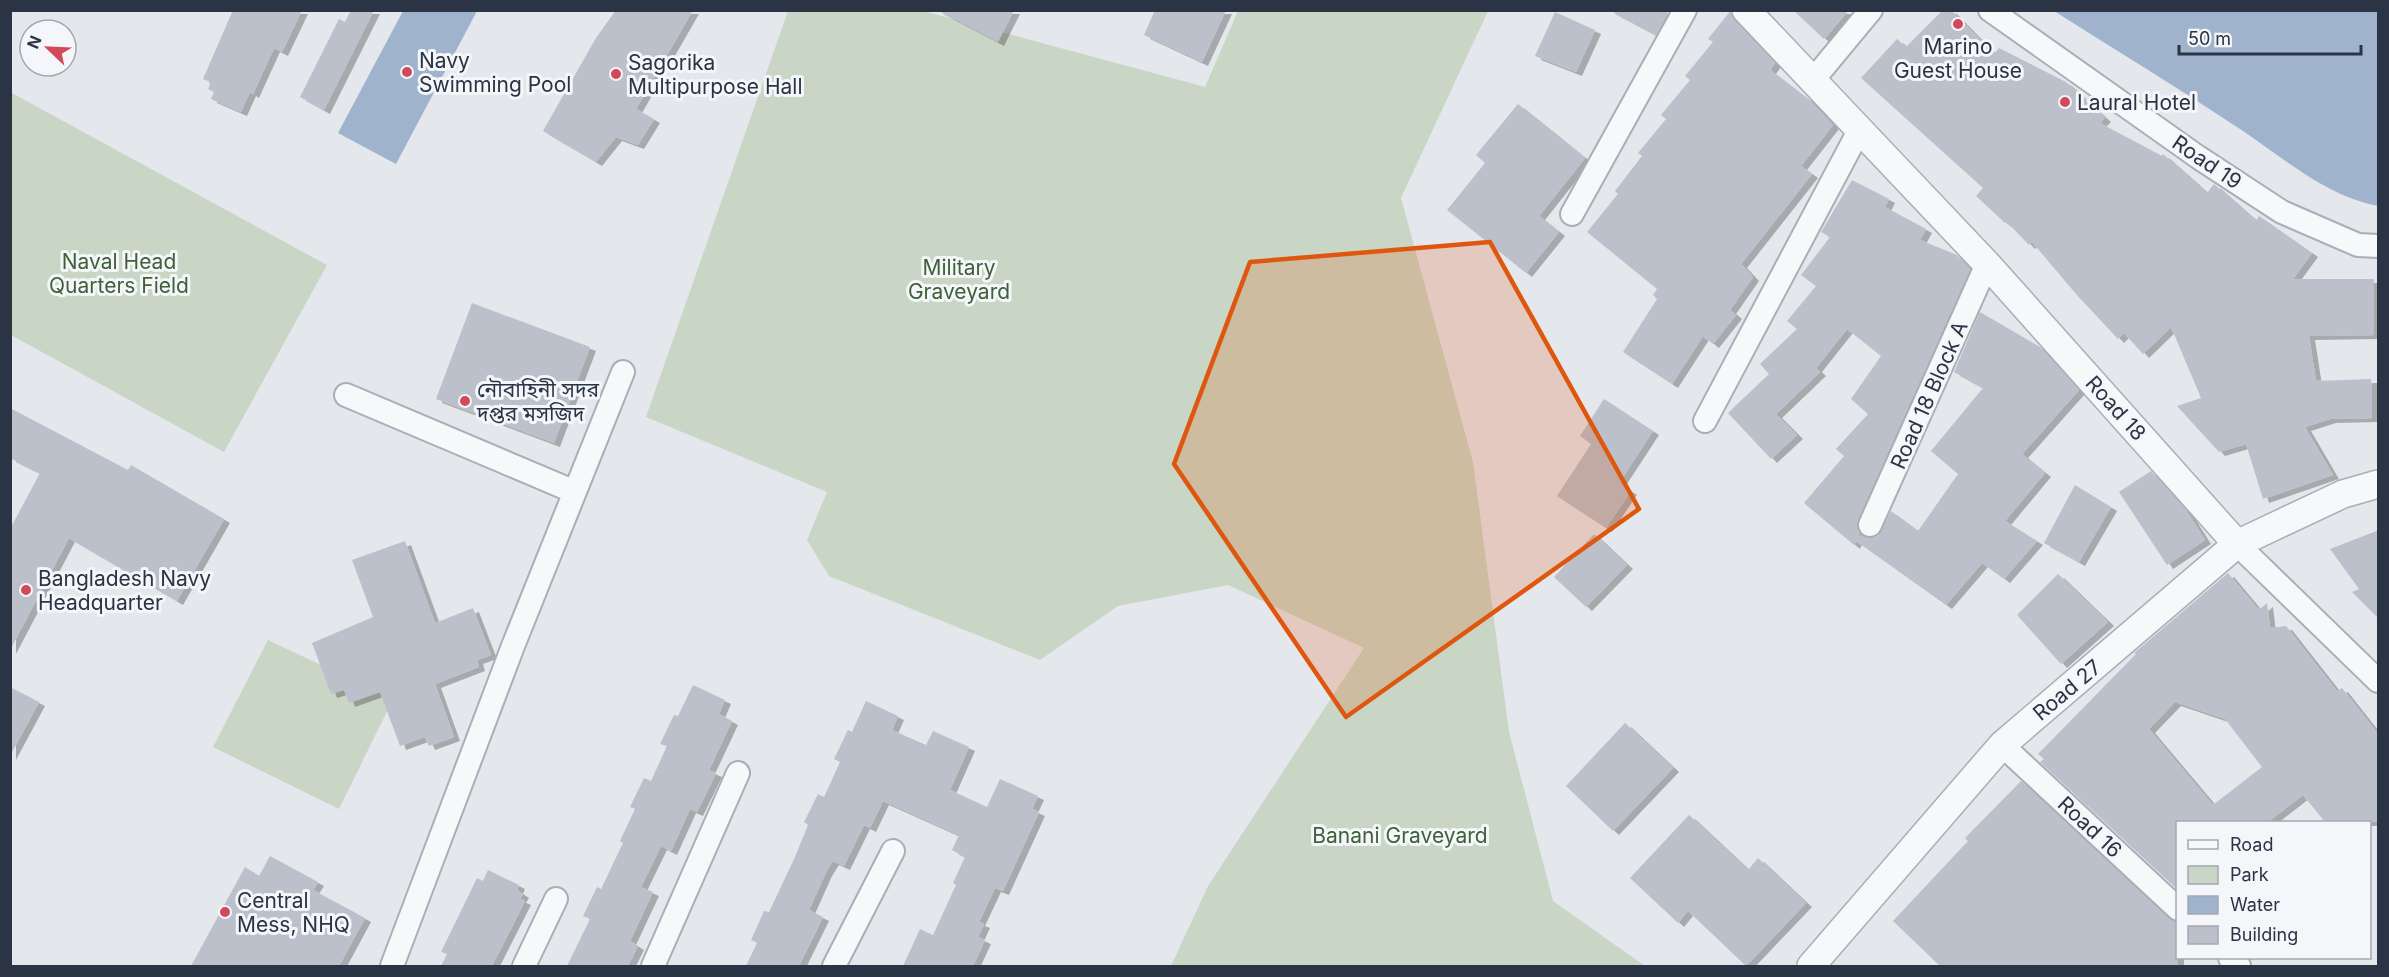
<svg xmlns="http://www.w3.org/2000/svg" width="2389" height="977" font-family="Inter,'Noto Sans Bengali',sans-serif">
<defs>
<filter id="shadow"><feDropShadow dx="6" dy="4" stdDeviation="0" flood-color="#0004"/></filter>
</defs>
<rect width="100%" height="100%" fill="#e4e7ec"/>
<!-- green -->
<path fill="#c9d6c5" d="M 788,11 L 923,11 L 1205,87 L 1238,11 L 1488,11 L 1401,198 L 1473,462 L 1509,732 L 1553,901 L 1645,966 L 1171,966 L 1208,886 L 1364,648 L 1228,585 L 1118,606 L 1040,660 L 829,576 L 807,540 L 827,492 L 646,417 Z
M 10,92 L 327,265 L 224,452 L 11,335 Z
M 268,640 L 393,699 L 339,809 L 213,747 Z"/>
<!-- water -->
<path fill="#9fb4cc" d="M 403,11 L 477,11 L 396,164 L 338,133 Z
M 2054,11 L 2378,11 L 2378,206 C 2325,196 2284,158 2240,129 C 2178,88 2116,50 2054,11 Z"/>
<!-- building -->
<path fill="#bbc0ca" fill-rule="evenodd" filter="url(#shadow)" d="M 233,10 L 302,10 L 282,52 L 274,48 L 253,94 L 250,92 L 241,112 L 211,99 L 214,92 L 208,89 L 211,82 L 203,79 Z
M 351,10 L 374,10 L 324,110 L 300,97 L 339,19 L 345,22 Z
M 616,10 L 693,10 L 636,109 L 654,119 L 638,145 L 616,137 L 596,162 L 543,131 L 596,38 Z
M 937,10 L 1014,10 L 998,42 Z
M 1155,10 L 1226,10 L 1202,62 L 1144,35 Z
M 1609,10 L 1669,10 L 1656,35 Z
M 1731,10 L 1735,21 L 1775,63 L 1770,70 L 1809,100 L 1833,125 L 1801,166 L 1812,174 L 1741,264 L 1753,277 L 1730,310 L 1736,315 L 1713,344 L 1703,336 L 1672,384 L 1623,352 L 1657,299 L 1653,295 L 1657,289 L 1587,232 L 1618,194 L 1615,191 L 1642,156 L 1638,153 L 1666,119 L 1661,115 L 1690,80 L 1685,76 L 1713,42 L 1708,39 Z
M 1793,10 L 1849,10 L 1824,39 Z
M 1943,10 L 1951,10 L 1994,54 L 1999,48 L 2066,82 L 2105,118 L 2100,123 L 2162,156 L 2163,154 L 2207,193 L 2214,184 L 2256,221 L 2259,216 L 2312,253 L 2293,279 L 2374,279 L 2374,335 L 2309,336 L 2316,381 L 2371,379 L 2372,418 L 2330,419 L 2305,427 L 2333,475 L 2263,499 L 2246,444 L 2219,452 L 2177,406 L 2201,398 L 2171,327 L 2143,354 L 2124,333 L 2118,339 L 2076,294 L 2032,242 L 2029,245 L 2006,221 L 2005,223 L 1976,196 L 1983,188 L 1861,78 L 1897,39 L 1906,47 Z
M 1555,12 L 1595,30 L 1576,72 L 1535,56 Z
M 1518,104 L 1585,158 L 1539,216 L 1559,232 L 1526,273 L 1447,210 L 1485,163 L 1476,155 Z
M 1852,180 L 1889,199 L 1885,207 L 1926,229 L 1920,240 L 1957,255 L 1970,269 L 1858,519 L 1857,527 L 1860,533 L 1856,540 L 1861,535 L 1871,538 L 1878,536 L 1891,511 L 1918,531 L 1958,474 L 1931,451 L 1983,388 L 1954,372 L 1980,312 L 2040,347 L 2079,390 L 2022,454 L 2045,473 L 2005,521 L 2037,541 L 2004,579 L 1982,563 L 1946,605 L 1856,541 L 1854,545 L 1804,503 L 1844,456 L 1836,449 L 1868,414 L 1851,399 L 1881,356 L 1847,329 L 1816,368 L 1820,372 L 1776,414 L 1797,435 L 1771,459 L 1728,413 L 1769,374 L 1760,364 L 1797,329 L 1787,321 L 1816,286 L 1801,275 L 1830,237 L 1821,232 Z
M 472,303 L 590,347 L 554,443 L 436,399 Z
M 1604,399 L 1653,431 L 1619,483 L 1631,491 L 1606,528 L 1557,496 L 1591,444 L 1580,436 Z
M 10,408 L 128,470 L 131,465 L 224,519 L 177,601 L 69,538 L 10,650 L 10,529 L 40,473 L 10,458 Z
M 2151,471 L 2186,510 L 2205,540 L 2167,565 L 2119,492 Z
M 2075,485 L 2111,507 L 2079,562 L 2044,543 Z
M 2379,530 L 2379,619 L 2352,592 L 2359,589 L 2330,549 Z
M 1594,534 L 1627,565 L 1586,607 L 1554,577 Z
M 405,541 L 435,623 L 473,608 L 491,655 L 477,660 L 479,667 L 435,684 L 454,737 L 429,746 L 425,737 L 400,746 L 380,692 L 349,703 L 344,690 L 331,694 L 312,643 L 373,617 L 352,560 Z
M 2228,573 L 2259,610 L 2267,603 L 2270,628 L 2286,626 L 2337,691 L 2342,688 L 2379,735 L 2379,822 L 2325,822 L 2303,795 L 2268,822 L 2178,822 L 2178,890 L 2040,762 L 2044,759 L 2038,754 L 2136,654 L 2134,653 ZM 2175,702 L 2225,719 L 2262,767 L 2213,805 L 2149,729 Z
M 2058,574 L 2108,622 L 2061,664 L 2017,615 Z
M 693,685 L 725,700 L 719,714 L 732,721 L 709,770 L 716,773 L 697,812 L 690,809 L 671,851 L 661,846 L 641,887 L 653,892 L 630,941 L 638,946 L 628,966 L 567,966 L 590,919 L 583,916 L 597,887 L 601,889 L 623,843 L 620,841 L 635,809 L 630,807 L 644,778 L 651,781 L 667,746 L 660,744 L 674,715 L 678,716 Z
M 10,687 L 39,702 L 10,756 Z
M 866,701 L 898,716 L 892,730 L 926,745 L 933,731 L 969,747 L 950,790 L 987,807 L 1000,779 L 1038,796 L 1032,809 L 1039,812 L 1003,891 L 995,888 L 979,922 L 984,924 L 978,937 L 985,940 L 973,966 L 903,966 L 920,929 L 933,935 L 956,885 L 953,883 L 965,857 L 952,850 L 959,835 L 883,801 L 870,828 L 864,825 L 844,866 L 833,861 L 826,872 L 809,910 L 823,917 L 799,966 L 746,966 L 757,943 L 751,940 L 764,911 L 769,912 L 795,857 L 808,825 L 804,822 L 818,794 L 824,797 L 840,762 L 834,759 L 848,730 L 852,732 Z
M 1625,723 L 1673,768 L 1613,831 L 1566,786 Z
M 2021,781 L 2169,919 L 2178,922 L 2178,966 L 1940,966 L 1893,921 L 1968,841 L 1965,838 Z
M 1689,815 L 1748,870 L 1758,858 L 1806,903 L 1746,966 L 1688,911 L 1678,923 L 1630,878 Z
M 270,856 L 318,882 L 313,890 L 365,918 L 339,966 L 191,966 L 245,867 L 259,876 Z
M 488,870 L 519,885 L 517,890 L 523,894 L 520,899 L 525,901 L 492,966 L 441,966 L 447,954 L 441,952 L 477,878 L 483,881 Z"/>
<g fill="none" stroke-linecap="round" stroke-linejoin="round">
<!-- minor casing -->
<g stroke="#a9aeb7" stroke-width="26">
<path id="minor" d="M 1990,10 L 2198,157 L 2282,212 L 2358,245 L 2378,246
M 1813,80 L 1871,10
M 1572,214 L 1685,10
M 346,395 L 575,492
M 1705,421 L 1860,129
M 1870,525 L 1987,264
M 2237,544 L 2378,681
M 2002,745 L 2178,909
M 2230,958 L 2239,966
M 392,966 L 513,646 L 623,372
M 524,966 L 556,899
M 653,966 L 738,773
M 834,966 L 893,851"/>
</g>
<!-- tertiary casing -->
<g stroke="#a9aeb7" stroke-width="30">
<path id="tertiary" d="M 1746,10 L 1987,264 L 2237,544
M 1811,966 L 2002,745 L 2237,544 L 2343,494 L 2378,484"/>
</g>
<!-- minor -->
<use href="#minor" stroke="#f7f8fa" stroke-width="22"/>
<!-- tertiary -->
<use href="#tertiary" stroke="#f7f8fa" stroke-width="27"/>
</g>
<!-- marked area -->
<path fill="#df570f" fill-opacity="0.2" stroke="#df570f" stroke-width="4.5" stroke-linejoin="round" d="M 1490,242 L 1639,509 L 1346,717 L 1174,464 L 1250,262 Z"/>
<!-- markers -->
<g fill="#d1495b" stroke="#f4f6f9" stroke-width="2">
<circle cx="1958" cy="24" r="6"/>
<circle cx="407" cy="72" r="6"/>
<circle cx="616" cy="74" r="6"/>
<circle cx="2065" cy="102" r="6"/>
<circle cx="465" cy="401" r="6"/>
<circle cx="26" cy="590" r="6"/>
<circle cx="225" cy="912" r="6"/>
</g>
<g text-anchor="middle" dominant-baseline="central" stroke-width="6" stroke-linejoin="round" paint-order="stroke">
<!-- poi labels -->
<g font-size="21" fill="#2b3445" stroke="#f4f6f9" text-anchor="start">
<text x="1958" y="46" text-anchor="middle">Marino<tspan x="1958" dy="24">Guest House</tspan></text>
<text x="419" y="60">Navy<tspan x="419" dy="24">Swimming Pool</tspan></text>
<text x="628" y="62">Sagorika<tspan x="628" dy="24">Multipurpose Hall</tspan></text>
<text x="2077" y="102">Laural Hotel</text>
<text x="477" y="389">নৌবাহিনী সদর<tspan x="477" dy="24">দপ্তর মসজিদ</tspan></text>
<text x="38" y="578">Bangladesh Navy<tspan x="38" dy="24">Headquarter</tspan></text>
<text x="237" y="900">Central<tspan x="237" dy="24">Mess, NHQ</tspan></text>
</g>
<!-- street labels -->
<g font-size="21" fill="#2b3445" stroke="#f4f6f9">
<text transform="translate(2207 162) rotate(34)">Road 19</text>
<text transform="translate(1929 395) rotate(-66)">Road 18 Block A</text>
<text transform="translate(2116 408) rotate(48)">Road 18</text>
<text transform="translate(2067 690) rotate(-40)">Road 27</text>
<text transform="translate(2090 827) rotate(43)">Road 16</text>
</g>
<!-- park labels -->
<g font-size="21" fill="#3f6138" stroke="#f4f6f9">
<text x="119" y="261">Naval Head<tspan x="119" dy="24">Quarters Field</tspan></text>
<text x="959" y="267">Military<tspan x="959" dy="24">Graveyard</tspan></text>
<text x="1400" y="835">Banani Graveyard</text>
</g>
</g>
<!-- border -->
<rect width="2389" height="977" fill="none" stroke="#2b3445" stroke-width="24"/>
<!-- legend -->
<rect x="2176" y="821" width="195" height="138" fill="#f4f6f9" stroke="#a4a8b1" stroke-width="1.5"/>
<rect x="2188" y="840" width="30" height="9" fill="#f7f8fa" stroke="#a4a8b1" stroke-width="1.5"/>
<text x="2230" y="851" font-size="18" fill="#2b3445">Road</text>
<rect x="2188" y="866" width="30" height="18" fill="#c9d6c5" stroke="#a4a8b1" stroke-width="1.5"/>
<text x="2230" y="881" font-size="18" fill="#2b3445">Park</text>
<rect x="2188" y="896" width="30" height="18" fill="#9fb4cc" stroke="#a4a8b1" stroke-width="1.5"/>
<text x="2230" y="911" font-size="18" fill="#2b3445">Water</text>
<rect x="2188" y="926" width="30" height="18" fill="#bbc0ca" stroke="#a4a8b1" stroke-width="1.5"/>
<text x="2230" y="941" font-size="18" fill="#2b3445">Building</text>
<!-- north arrow -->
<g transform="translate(48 48) rotate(293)"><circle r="28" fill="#f4f6f9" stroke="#a4a8b1" stroke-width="1.5"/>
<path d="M0-4.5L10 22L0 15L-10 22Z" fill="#d1495b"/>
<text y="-9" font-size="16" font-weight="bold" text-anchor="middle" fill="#2b3445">N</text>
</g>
<!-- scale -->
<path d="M2179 45v9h182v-9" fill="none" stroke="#2b3445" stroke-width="3"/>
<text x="2188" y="45" font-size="18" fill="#2b3445" stroke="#f4f6f9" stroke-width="4.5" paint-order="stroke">50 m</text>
</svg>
